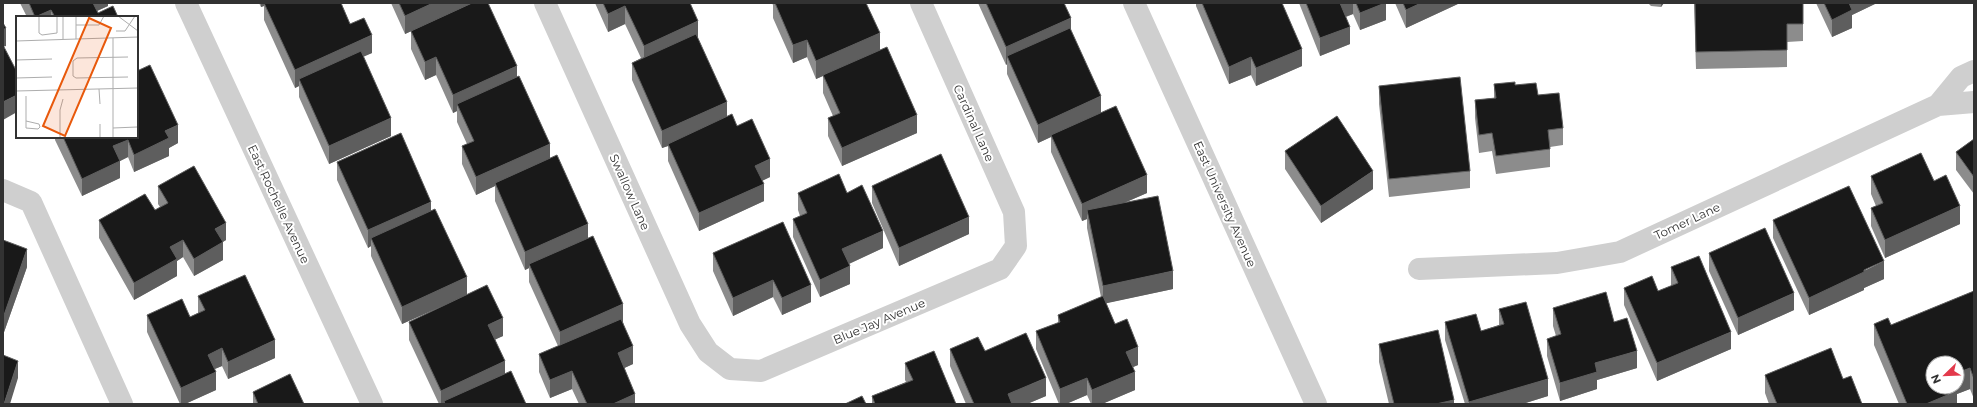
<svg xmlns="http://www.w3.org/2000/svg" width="1977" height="407" font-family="Montserrat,sans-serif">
<rect width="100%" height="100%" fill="#fff"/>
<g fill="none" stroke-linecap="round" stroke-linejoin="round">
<!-- minor -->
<path stroke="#cfcfcf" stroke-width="22" d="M 186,3 L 372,404
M 545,3 L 690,324 L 708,352 L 730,369 L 761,371 L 1000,269 L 1016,246 L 1014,212 L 921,3
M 1134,3 L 1316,404
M 1938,105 L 1961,77 L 1974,71
M 3,190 L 31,202 L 122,404
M 1419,269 L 1557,263 L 1620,252 L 1938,105 L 1974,102"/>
</g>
<!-- wall -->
<path fill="#8c8c8c" d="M 20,3 L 108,3 L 108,6 L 97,11 L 98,13 L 118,17 L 27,17 Z
M 259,3 L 341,3 L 350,24 L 372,53 L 363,56 L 391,136 L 329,164 L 299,97 L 299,86 L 295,88 L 264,20 L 264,6 L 261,7 Z
M 391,3 L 472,3 L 405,34 Z
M 595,3 L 690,3 L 698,39 L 727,117 L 737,126 L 770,177 L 762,181 L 764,201 L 699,231 L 668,161 L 668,146 L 662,148 L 632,80 L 632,63 L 641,58 L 625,24 L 608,32 Z
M 772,3 L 866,3 L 880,50 L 917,133 L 842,166 L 828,136 L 828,118 L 833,116 L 823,93 L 823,76 L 816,79 L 807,57 L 793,63 L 773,18 L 773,5 Z
M 978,3 L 1064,3 L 1071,31 L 1101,112 L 1147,193 L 1124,203 L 1173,289 L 1106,303 L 1115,324 L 1138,365 L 1133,367 L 1135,390 L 1102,404 L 1091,404 L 1087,395 L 1066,404 L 1059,404 L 1036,349 L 1036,331 L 1058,323 L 1058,315 L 1101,297 L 1087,228 L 1087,219 L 1082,221 L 1051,152 L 1051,137 L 1038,143 L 1007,74 L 1007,64 L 1006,65 Z
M 1196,3 L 1282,3 L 1302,66 L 1256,86 L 1251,75 L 1229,84 L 1196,6 Z
M 1299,3 L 1386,3 L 1386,20 L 1360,30 L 1353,14 L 1346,17 L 1350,44 L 1320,56 Z
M 1395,3 L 1460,3 L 1406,28 Z
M 1648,3 L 1664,3 L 1661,7 L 1651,6 Z
M 1694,3 L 1803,3 L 1803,41 L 1787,42 L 1787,67 L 1696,69 Z
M 1816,3 L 1877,3 L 1852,15 L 1852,28 L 1832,37 Z
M 411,31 L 517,77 L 550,158 L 588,238 L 623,322 L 633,364 L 624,368 L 635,404 L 579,404 L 572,389 L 550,398 L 539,372 L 539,354 L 558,346 L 529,282 L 529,268 L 525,270 L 495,201 L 495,186 L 476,195 L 462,164 L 462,146 L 467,144 L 457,122 L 457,111 L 453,113 L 436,75 L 425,80 L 411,49 Z
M 1494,84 L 1515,85 L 1538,95 L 1563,128 L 1563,145 L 1550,147 L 1550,167 L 1496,174 L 1492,151 L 1479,153 L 1475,118 L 1475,100 L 1494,98 Z
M 1379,86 L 1470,171 L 1470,188 L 1389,197 L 1379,104 Z
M 55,137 L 137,137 L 178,143 L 169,148 L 169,156 L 134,172 L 128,157 L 120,161 L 120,178 L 82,196 L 55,140 Z
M 1974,139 L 1974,194 L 1956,170 L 1956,152 Z
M 1285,151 L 1373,189 L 1321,223 L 1285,169 Z
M 337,162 L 431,211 L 467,295 L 503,336 L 495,339 L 505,374 L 526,404 L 439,404 L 409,340 L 409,322 L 440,307 L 402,324 L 371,256 L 371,246 L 368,248 L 337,180 Z
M 1871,176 L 1934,181 L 1960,224 L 1885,258 L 1871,226 L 1871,208 L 1876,206 L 1871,194 Z
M 158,186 L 226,240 L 223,242 L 223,260 L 194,276 L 183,257 L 177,261 L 177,276 L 134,300 L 99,238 L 99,220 L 155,210 L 160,207 L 158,204 Z
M 872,186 L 969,234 L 899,266 L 872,203 Z
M 798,193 L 847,193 L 883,248 L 849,264 L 850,284 L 820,297 L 793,237 L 793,219 L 800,216 L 798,210 Z
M 1773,220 L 1884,279 L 1864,288 L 1864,290 L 1809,315 L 1773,238 Z
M 783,222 L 811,302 L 782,315 L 773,297 L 733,316 L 713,271 L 713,253 Z
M 3,240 L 27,267 L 3,335 Z
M 1709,253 L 1794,310 L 1738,335 L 1709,271 Z
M 1671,267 L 1731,349 L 1657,381 L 1624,305 L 1624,288 L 1658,291 L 1671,286 Z
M 1974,291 L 1974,399 L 1970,389 L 1957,394 L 1957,404 L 1899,404 L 1874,345 L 1874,324 L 1891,325 Z
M 198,296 L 275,358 L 228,379 L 222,366 L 214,369 L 216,390 L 185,404 L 180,404 L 147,332 L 147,315 L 190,317 L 198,313 Z
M 1553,308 L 1614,322 L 1637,368 L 1597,380 L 1597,389 L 1560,401 L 1547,356 L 1547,339 L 1556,336 L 1553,326 Z
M 1499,309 L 1548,396 L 1522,404 L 1465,404 L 1445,340 L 1445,322 L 1481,331 L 1499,325 Z
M 1379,344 L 1454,404 L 1389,404 L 1379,362 Z
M 950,349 L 985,351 L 1046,396 L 1027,404 L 966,404 L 950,366 Z
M 905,363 L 956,404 L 872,404 L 872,396 L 906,382 L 905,380 Z
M 1765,375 L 1843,379 L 1862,404 L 1769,404 L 1765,393 Z
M 253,392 L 304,404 L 253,404 Z"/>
<!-- shaded-wall -->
<path fill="#5e5e5e" d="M 90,3 L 108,3 L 108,6 L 90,14 Z
M 261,3 L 264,3 L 264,6 L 261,7 Z
M 433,3 L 472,3 L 405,34 L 405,16 Z
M 1339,3 L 1353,3 L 1353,14 L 1339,19 Z
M 1385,3 L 1386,3 L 1386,20 L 1360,30 L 1360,13 Z
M 1421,3 L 1460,3 L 1406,28 L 1406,10 Z
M 1661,3 L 1664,3 L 1661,7 Z
M 1847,3 L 1877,3 L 1852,15 L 1852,28 L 1832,37 L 1832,20 Z
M 625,6 L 625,24 L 608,32 L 608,14 Z
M 51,10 L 51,17 L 36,17 Z
M 1071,18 L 1071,36 L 1007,56 L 1007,64 L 1006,65 L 1006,47 Z
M 698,21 L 698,39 L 644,64 L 644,46 Z
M 1350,27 L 1350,44 L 1320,56 L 1320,38 Z
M 6,28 L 6,46 L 3,47 L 3,30 Z
M 880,33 L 880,51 L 816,79 L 816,61 Z
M 372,35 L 372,53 L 301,85 L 299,79 L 299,86 L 295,88 L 295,70 Z
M 807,40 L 807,57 L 793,63 L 793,45 Z
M 1302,49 L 1302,66 L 1256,86 L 1256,68 Z
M 436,57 L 436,75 L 425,80 L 425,62 Z
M 1251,57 L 1251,75 L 1229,84 L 1229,67 Z
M 517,66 L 517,84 L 457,104 L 457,111 L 453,113 L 453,95 Z
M 17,95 L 17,112 L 3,120 L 3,102 Z
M 1101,96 L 1101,114 L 1051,135 L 1051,137 L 1038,143 L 1038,125 Z
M 727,102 L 727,120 L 668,144 L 668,146 L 662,148 L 662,131 Z
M 917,115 L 917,133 L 842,166 L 842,148 Z
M 391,118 L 391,136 L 329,164 L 329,146 Z
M 178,125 L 178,143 L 169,148 L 169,156 L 134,172 L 134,155 L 165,131 Z
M 128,140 L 128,157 L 120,161 L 120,178 L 82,196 L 82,179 L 113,146 Z
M 550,144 L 550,161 L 495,183 L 495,186 L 476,195 L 476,177 Z
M 770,159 L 770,177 L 755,184 L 755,166 Z
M 1373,171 L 1373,189 L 1321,223 L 1321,206 Z
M 1147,175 L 1147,193 L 1089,218 L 1087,210 L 1087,219 L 1082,221 L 1082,204 Z
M 764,184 L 764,201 L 699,231 L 699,213 Z
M 431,202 L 431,219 L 371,238 L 371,246 L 368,248 L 368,230 Z
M 1960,206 L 1960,224 L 1885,258 L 1885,240 Z
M 969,217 L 969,234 L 899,266 L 899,248 Z
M 226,223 L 226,240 L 215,246 L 215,229 Z
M 588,224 L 588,242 L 529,264 L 529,268 L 525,270 L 525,252 Z
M 883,231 L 883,248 L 842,267 L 842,249 Z
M 183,240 L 183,257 L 177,261 L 177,276 L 134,300 L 134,283 L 170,247 Z
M 223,242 L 223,260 L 194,276 L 194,259 Z
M 27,249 L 27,267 L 3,335 L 3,318 Z
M 1884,261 L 1884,279 L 1864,288 L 1864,290 L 1809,315 L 1809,298 Z
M 850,266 L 850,284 L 820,297 L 820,280 Z
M 1173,271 L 1173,289 L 1103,304 L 1103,286 Z
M 467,277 L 467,295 L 402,324 L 402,307 Z
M 773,280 L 773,297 L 733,316 L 733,298 Z
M 811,285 L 811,302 L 782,315 L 782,298 Z
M 1794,293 L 1794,310 L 1738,335 L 1738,318 Z
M 623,304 L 623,322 L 560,350 L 560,332 Z
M 503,318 L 503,336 L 488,343 L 488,325 Z
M 1731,332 L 1731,349 L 1657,381 L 1657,363 Z
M 275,340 L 275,358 L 228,379 L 228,362 Z
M 633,346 L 633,364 L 618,371 L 618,353 Z
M 1138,347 L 1138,365 L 1126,370 L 1126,352 Z
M 222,348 L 222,366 L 208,372 L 208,355 Z
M 1637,351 L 1637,368 L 1597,380 L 1597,389 L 1560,401 L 1560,383 L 1595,363 Z
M 18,361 L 18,378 L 10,404 L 4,404 Z
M 505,361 L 505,378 L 444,401 L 444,404 L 441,404 L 441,391 Z
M 1970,368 L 1970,389 L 1957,394 L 1957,404 L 1926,404 L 1950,387 L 1957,387 L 1957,373 Z
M 572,371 L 572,389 L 550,398 L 550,380 Z
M 216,372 L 216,390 L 185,404 L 181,404 L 181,388 Z
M 1135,372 L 1135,390 L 1102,404 L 1092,404 L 1092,390 Z
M 1046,378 L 1046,396 L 1027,404 L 1008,404 L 1008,394 Z
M 1087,378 L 1087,395 L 1066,404 L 1060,404 L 1060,389 Z
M 1548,379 L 1548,396 L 1522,404 L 1469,404 L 1469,402 Z
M 635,394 L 635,404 L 613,404 Z
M 1454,400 L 1454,404 L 1436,404 Z"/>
<!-- building -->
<path fill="#191919" stroke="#5e5e5e" d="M 29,3 L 93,3 L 98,13 L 113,6 L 118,17 L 55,17 L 51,10 L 35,17 Z
M 264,3 L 341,3 L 350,24 L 364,18 L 372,35 L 295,70 Z
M 399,3 L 433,3 L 405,16 Z
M 472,3 L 488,3 L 517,66 L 453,95 L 436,57 L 425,62 L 411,31 Z
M 603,3 L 690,3 L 698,21 L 644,46 L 625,6 L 608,14 Z
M 775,3 L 866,3 L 880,33 L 816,61 L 807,40 L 793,45 Z
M 986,3 L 1064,3 L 1071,18 L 1006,47 Z
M 1202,3 L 1282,3 L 1302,49 L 1256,68 L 1251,57 L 1229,67 Z
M 1306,3 L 1340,3 L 1350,27 L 1320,38 Z
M 1356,3 L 1385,3 L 1360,13 Z
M 1403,3 L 1421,3 L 1406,10 Z
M 1695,3 L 1803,3 L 1803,24 L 1787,24 L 1787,50 L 1696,52 Z
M 1824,3 L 1849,3 L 1852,10 L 1832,20 Z
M 3,23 L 6,28 L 3,30 Z
M 1070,28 L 1101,96 L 1038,125 L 1007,56 Z
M 696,34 L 727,102 L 662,131 L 632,63 Z
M 4,47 L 17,72 L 17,95 L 3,102 L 3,48 Z
M 887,47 L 917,115 L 842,148 L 828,118 L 840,113 L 823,75 Z
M 361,51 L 391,118 L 329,146 L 299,79 Z
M 150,65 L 178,125 L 165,131 L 169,138 L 134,155 L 128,140 L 113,146 L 120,161 L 82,179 L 63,137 L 137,137 L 137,71 Z
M 519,76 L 550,144 L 476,177 L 462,146 L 474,141 L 457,104 Z
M 1460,77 L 1470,171 L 1389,179 L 1379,86 Z
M 1515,82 L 1515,85 L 1536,83 L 1538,95 L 1559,93 L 1563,128 L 1548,130 L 1550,149 L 1496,156 L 1492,133 L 1479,135 L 1475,100 L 1496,98 L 1494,84 Z
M 1116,106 L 1147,175 L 1082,204 L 1051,135 Z
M 732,114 L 737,126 L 752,119 L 770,159 L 755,166 L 764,184 L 699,213 L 668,144 Z
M 1337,116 L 1373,171 L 1321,206 L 1285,151 Z
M 401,133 L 431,202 L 368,230 L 337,162 Z
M 1974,139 L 1974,177 L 1956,152 Z
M 1921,153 L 1934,181 L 1946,175 L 1960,206 L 1885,240 L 1871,208 L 1883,203 L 1871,176 Z
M 941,154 L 969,217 L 899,248 L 872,186 Z
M 557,155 L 588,224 L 525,252 L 495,183 Z
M 194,166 L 226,223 L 215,229 L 223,242 L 194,259 L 183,240 L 170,247 L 177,259 L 134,283 L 99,220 L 145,194 L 155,210 L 168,203 L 158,186 Z
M 839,174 L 847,193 L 862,185 L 883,231 L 842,249 L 850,266 L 820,280 L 793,219 L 807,213 L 798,193 Z
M 1849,186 L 1884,261 L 1864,270 L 1864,272 L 1809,298 L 1773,220 Z
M 1158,196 L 1173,271 L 1103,286 L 1087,210 Z
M 435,209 L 467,277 L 402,307 L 371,238 Z
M 783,222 L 811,285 L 782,298 L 773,280 L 733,298 L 713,253 Z
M 1765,228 L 1794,293 L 1738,318 L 1709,253 Z
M 593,236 L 623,304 L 560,332 L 529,264 Z
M 3,240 L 27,249 L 3,318 Z
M 1699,256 L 1731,332 L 1657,363 L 1624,288 L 1652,276 L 1658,291 L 1678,283 L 1671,267 Z
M 245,275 L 275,340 L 228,362 L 222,348 L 208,355 L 216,372 L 181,388 L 147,315 L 182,299 L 190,317 L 205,310 L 198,296 Z
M 487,285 L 503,318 L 488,325 L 505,361 L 441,391 L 409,322 Z
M 1974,291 L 1974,379 L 1970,368 L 1957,373 L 1957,363 L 1933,363 L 1933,387 L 1955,387 L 1957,391 L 1926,404 L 1907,404 L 1874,324 L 1888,318 L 1891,325 Z
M 1606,292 L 1614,322 L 1627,318 L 1637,351 L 1595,363 L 1597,372 L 1560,383 L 1547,339 L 1561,334 L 1553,308 Z
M 1103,296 L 1115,324 L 1127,319 L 1138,347 L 1126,352 L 1135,372 L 1092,390 L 1087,378 L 1060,389 L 1036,331 L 1060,322 L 1058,315 Z
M 1526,302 L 1548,379 L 1469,402 L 1445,322 L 1476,314 L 1481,331 L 1504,324 L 1499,309 Z
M 621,319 L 633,346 L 618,353 L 635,394 L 613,404 L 587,404 L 572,371 L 550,380 L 539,354 Z
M 1438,330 L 1454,400 L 1436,404 L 1394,404 L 1379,344 Z
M 1026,333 L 1046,378 L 1008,394 L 1012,404 L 974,404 L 950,349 L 978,337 L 985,351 Z
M 1831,348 L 1843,379 L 1851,376 L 1862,404 L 1777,404 L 1765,375 Z
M 934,351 L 956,404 L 875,404 L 872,396 L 913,380 L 905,363 Z
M 3,355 L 18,361 L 4,404 L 3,404 Z
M 511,371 L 526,404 L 445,404 L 444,401 Z
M 290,374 L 304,404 L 258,404 L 253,392 Z
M 862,396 L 866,404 L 845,404 Z"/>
<g text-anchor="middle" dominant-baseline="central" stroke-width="4" stroke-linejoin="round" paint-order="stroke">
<!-- street labels -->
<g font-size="12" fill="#323232" stroke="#fff">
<text transform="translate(974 123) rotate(66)">Cardinal Lane</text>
<text transform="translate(630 192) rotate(66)">Swallow Lane</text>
<text transform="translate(279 204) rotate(65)">East Rochelle Avenue</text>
<text transform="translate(1225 204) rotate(66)">East University Avenue</text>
<text transform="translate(1687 221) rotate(-25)">Tomer Lane</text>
<text transform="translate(879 321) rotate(-23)">Blue Jay Avenue</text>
</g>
</g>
<!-- overview -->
<g transform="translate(16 16)">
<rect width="122" height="122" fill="#fff"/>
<path fill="none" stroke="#adadad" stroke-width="1" d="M 23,0 L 23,17 L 26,19 L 41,17 L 41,0M 60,0 L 60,23M 102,0 L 122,15M 60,9 L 83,9 L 88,0M 100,15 L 109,15 L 119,0M 97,22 L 97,122M 47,23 L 47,0M 0,25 L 122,21M 0,44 L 36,43M 112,61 L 60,62 L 57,60 L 57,45 L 61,42 L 112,41M 0,62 L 36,61M 83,73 L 84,88M 0,75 L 122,72M 10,105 L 23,108 L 24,111 L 22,113 L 10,112 L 10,80M 84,108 L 84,122M 97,112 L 121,111M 44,122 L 44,94 L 47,83"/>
<path fill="#e8590c" fill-opacity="0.15" stroke="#e8590c" stroke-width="2" d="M 73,2 L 95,12 L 49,120 L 27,110 Z"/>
<rect width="122" height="122" fill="none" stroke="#323232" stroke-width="2"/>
</g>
<!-- border -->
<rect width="1977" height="407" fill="none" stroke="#323232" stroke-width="8"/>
<!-- north arrow -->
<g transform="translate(1945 375) rotate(247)"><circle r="19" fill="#ffffff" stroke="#adadad"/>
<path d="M0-3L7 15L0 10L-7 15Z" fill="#e3394b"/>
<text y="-6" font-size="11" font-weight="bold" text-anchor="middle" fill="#323232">N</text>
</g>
</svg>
